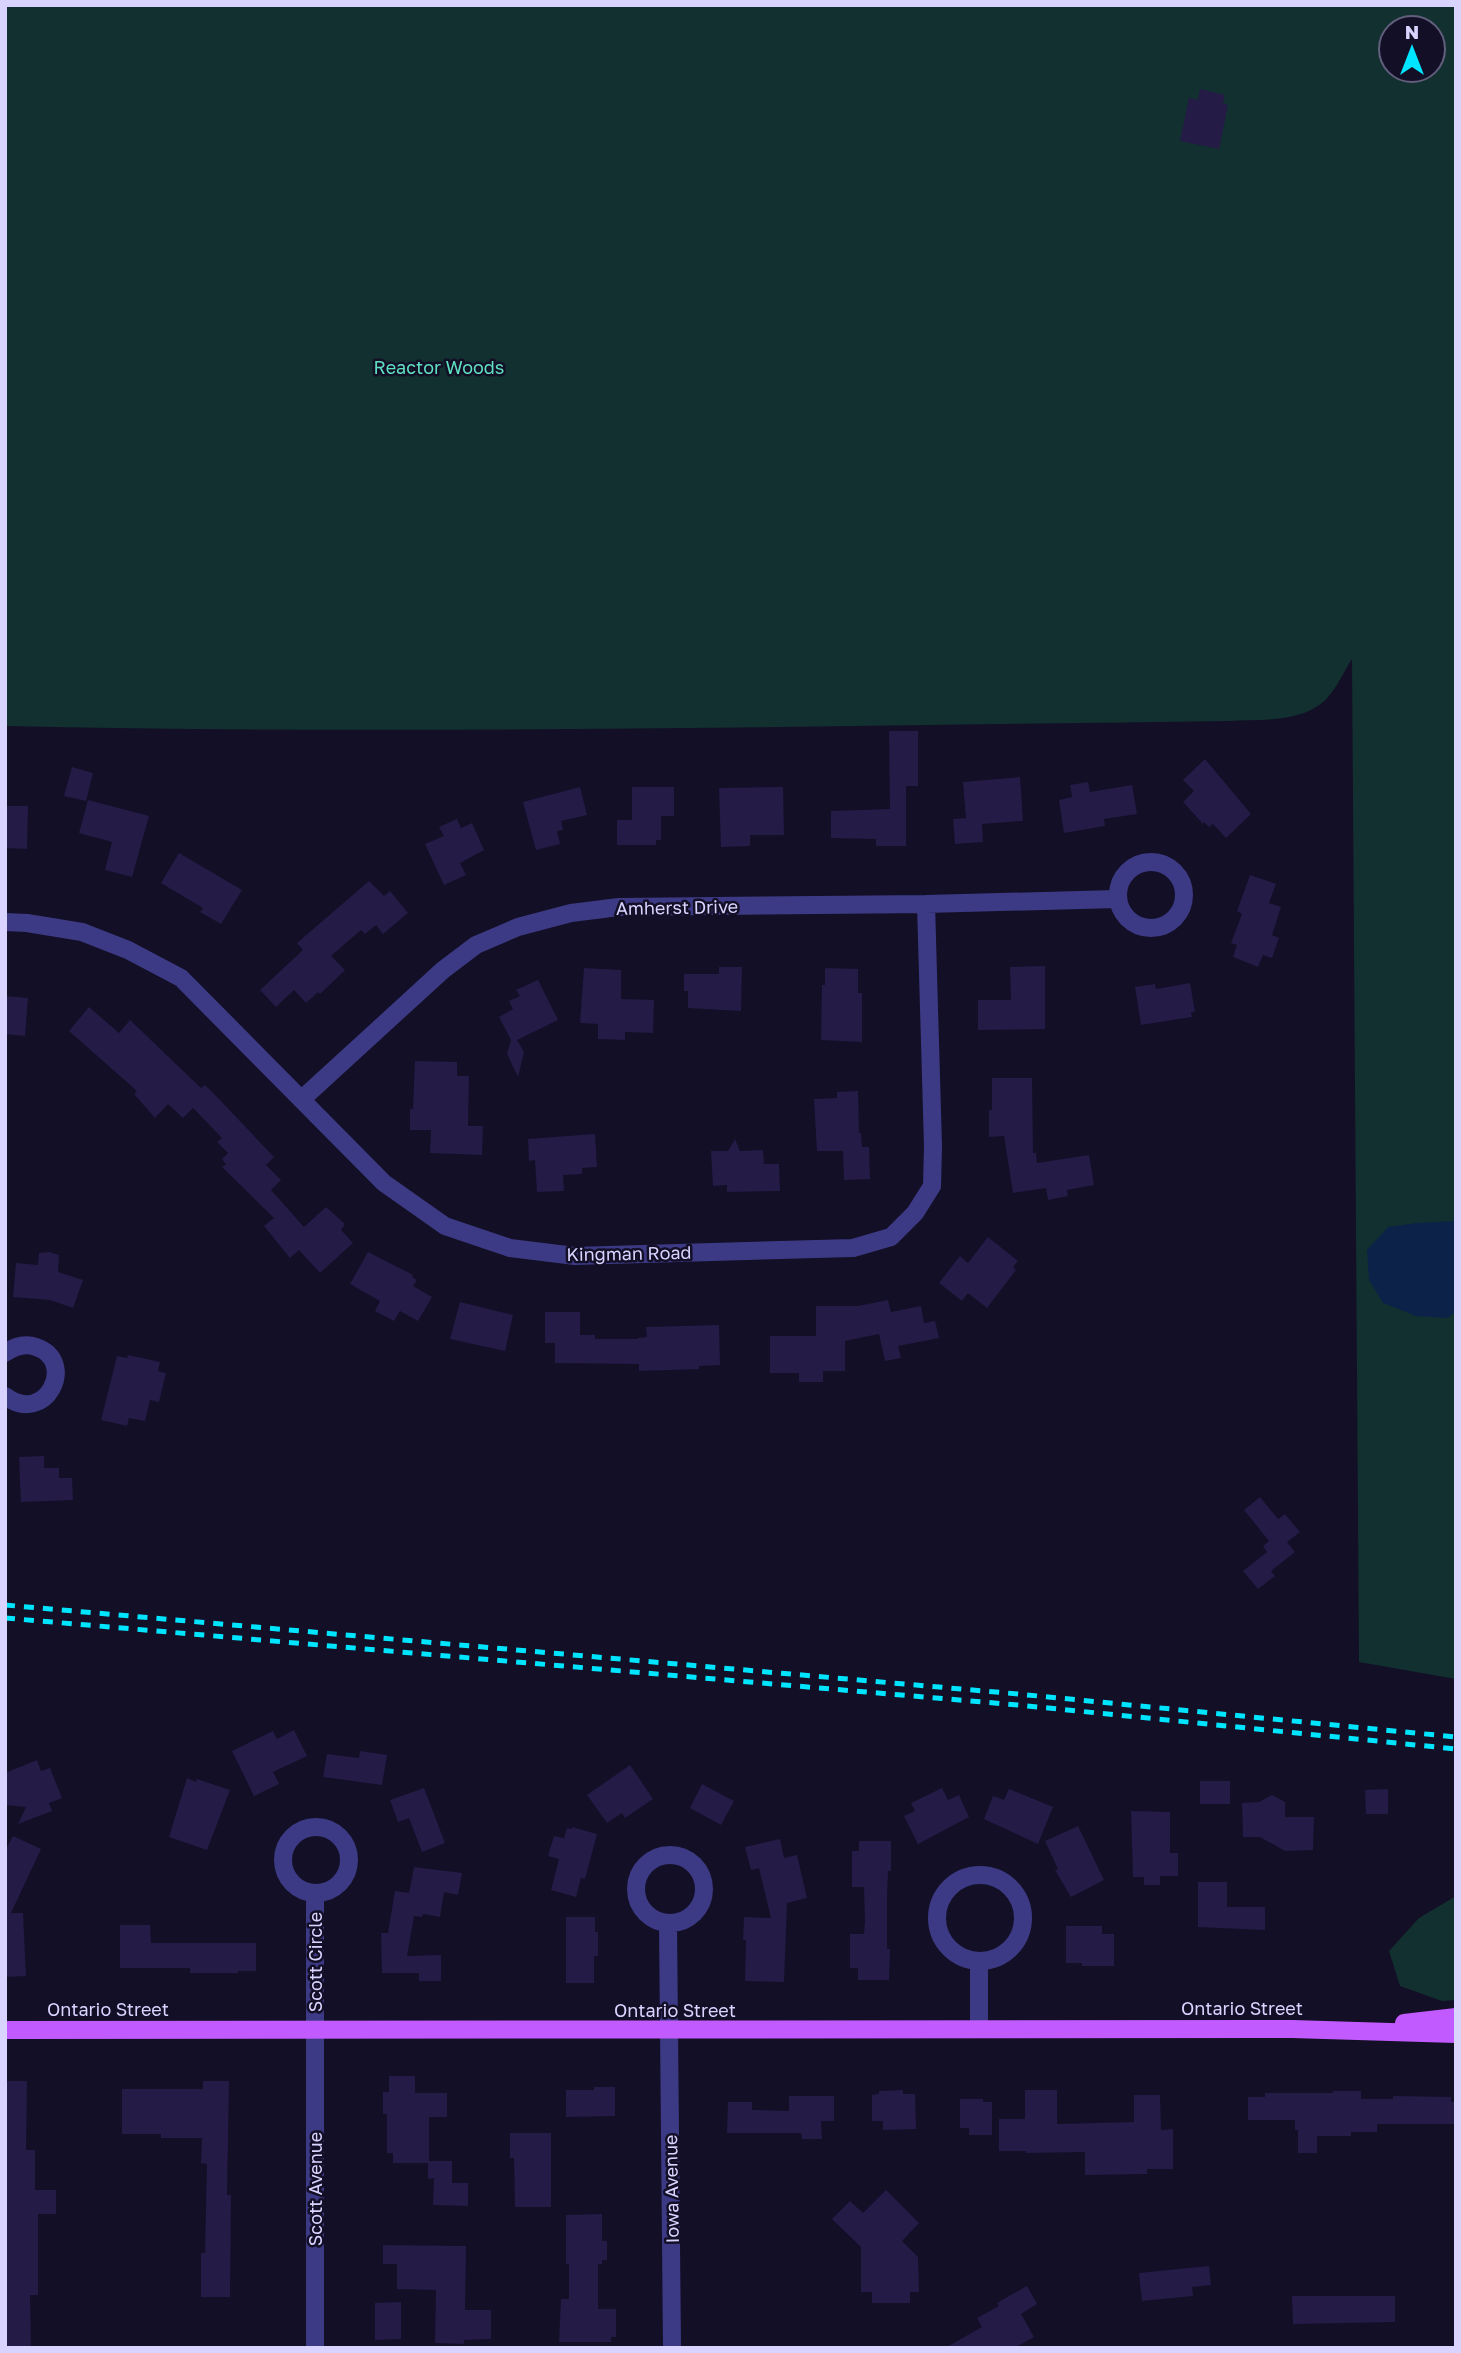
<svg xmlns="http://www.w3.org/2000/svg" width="1461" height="2353" font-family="'Golos Text',sans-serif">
<rect width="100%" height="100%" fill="#130f26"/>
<!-- green -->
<path fill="#12302f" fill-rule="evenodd" d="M 5,5 L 1456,5 L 1456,1679 L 1359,1662 L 1352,659 C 1345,669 1340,682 1332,692 C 1310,724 1263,719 1229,721 C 821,726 413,735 5,726 ZM 1391,28 L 1433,28 L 1433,70 L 1391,70 Z
M 1456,1896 L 1456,2000 L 1442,2001 L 1400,1986 L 1389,1951 L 1419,1918 Z"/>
<!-- water -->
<path fill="#0c2248" d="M 1456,1221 L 1456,1312 L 1447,1318 L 1416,1316 L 1383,1303 L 1369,1280 L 1367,1250 L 1388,1227 L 1417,1223 Z"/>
<!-- building -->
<path fill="#241b47" d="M 1200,89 L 1225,95 L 1223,103 L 1228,105 L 1219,149 L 1180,141 L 1189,98 L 1198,100 Z
M 889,731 L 918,731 L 918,786 L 906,786 L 906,846 L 876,846 L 876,839 L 831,838 L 831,811 L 890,809 Z
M 1205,759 L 1251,814 L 1226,838 L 1213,824 L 1209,827 L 1204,822 L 1203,824 L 1183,802 L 1194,791 L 1183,780 Z
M 72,767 L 93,773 L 86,801 L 64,796 Z
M 1020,777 L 1023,821 L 982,824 L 983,842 L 955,844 L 953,819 L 966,818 L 963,782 Z
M 1088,782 L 1090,792 L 1132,785 L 1137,814 L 1104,819 L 1105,826 L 1064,833 L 1059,800 L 1072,797 L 1070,785 Z
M 580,787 L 587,815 L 561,821 L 563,830 L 557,831 L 560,844 L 536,850 L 523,802 Z
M 632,787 L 674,787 L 674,816 L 661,816 L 661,840 L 656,840 L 656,845 L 617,845 L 617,820 L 632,820 Z
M 783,787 L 784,835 L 750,835 L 750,846 L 721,847 L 719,788 Z
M 88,800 L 149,816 L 132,877 L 105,870 L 112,842 L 79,833 Z
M 5,806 L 28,806 L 27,849 L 5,848 Z
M 457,819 L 461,828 L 472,823 L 484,850 L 460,863 L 466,875 L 444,885 L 425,844 L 444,836 L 439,827 Z
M 179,853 L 242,890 L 221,924 L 200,912 L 203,908 L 161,883 Z
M 1250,875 L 1276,884 L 1269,903 L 1281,907 L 1272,935 L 1279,938 L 1272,958 L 1263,955 L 1258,967 L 1233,957 L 1237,945 L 1231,943 L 1242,914 L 1237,911 Z
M 369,881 L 384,896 L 390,891 L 408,913 L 383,934 L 376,925 L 365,934 L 361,930 L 331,956 L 345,970 L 320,994 L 318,992 L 306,1003 L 294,990 L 276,1007 L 260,990 L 303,950 L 297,943 Z
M 1045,966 L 1045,1029 L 978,1030 L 978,1000 L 1011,1000 L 1010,967 Z
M 719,967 L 742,967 L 741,1011 L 688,1008 L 688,991 L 684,991 L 684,974 L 719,974 Z
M 584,968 L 621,970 L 621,999 L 654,1000 L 653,1033 L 625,1032 L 625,1040 L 598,1039 L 598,1024 L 580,1023 Z
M 825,968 L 858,969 L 858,993 L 862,993 L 862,1042 L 821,1040 L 822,985 L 825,985 Z
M 538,980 L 558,1020 L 517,1040 L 524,1052 L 518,1077 L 507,1054 L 511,1040 L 499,1017 L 513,1009 L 509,1001 L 520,996 L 516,990 Z
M 1190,983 L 1195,1012 L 1191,1012 L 1192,1017 L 1141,1025 L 1135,987 L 1155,984 L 1156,989 Z
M 5,996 L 28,998 L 25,1036 L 5,1034 Z
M 89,1007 L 119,1033 L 130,1020 L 201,1088 L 205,1085 L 220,1100 L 274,1157 L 266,1165 L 281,1180 L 271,1190 L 304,1227 L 326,1207 L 345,1224 L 341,1230 L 353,1243 L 320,1273 L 299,1250 L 290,1258 L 264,1226 L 274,1218 L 222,1167 L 226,1164 L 222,1159 L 228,1153 L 217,1142 L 222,1138 L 193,1108 L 183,1118 L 168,1104 L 155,1118 L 134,1094 L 137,1091 L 69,1031 Z
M 415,1061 L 457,1062 L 457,1076 L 469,1076 L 468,1126 L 483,1126 L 482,1155 L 430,1153 L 431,1130 L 410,1130 L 410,1109 L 413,1109 Z
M 992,1078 L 1032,1078 L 1033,1153 L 1036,1153 L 1037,1163 L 1089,1155 L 1094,1185 L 1067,1190 L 1068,1196 L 1048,1200 L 1046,1188 L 1013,1193 L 1004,1136 L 989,1137 L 989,1110 L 992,1110 Z
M 858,1091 L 859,1133 L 861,1133 L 862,1147 L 869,1147 L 870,1179 L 844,1180 L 843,1151 L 817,1151 L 814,1099 L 837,1098 L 837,1092 Z
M 595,1134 L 597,1167 L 582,1168 L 582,1174 L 563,1175 L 564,1191 L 537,1192 L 535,1160 L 529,1161 L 528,1139 Z
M 735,1139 L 740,1151 L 763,1150 L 764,1164 L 779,1164 L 780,1191 L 727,1192 L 727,1185 L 713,1186 L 711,1151 L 728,1151 Z
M 988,1237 L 1018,1261 L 1013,1267 L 1016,1270 L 987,1308 L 968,1293 L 962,1301 L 939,1283 L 960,1256 L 968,1263 Z
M 49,1252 L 59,1255 L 58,1272 L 83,1280 L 73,1308 L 50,1300 L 13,1297 L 16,1263 L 38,1265 L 39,1253 Z
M 368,1252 L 413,1275 L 412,1277 L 417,1280 L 413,1286 L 432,1297 L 418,1321 L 400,1311 L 394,1321 L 375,1311 L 380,1301 L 350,1284 Z
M 888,1300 L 891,1312 L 921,1306 L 924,1323 L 935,1321 L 939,1338 L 898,1346 L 901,1358 L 885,1361 L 879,1334 L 845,1341 L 845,1371 L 823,1371 L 823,1382 L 799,1382 L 799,1373 L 770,1373 L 770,1336 L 816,1336 L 816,1306 L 858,1306 Z
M 460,1302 L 513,1315 L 505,1351 L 450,1339 Z
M 545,1312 L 580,1312 L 580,1335 L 595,1335 L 595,1339 L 638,1339 L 638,1338 L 647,1337 L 646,1327 L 719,1325 L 720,1365 L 699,1366 L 699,1369 L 639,1371 L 639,1364 L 555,1363 L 555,1343 L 545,1343 Z
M 128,1355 L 160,1362 L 158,1371 L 166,1373 L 159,1402 L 150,1400 L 145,1421 L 129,1418 L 127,1426 L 101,1420 L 117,1356 L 127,1358 Z
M 44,1456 L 44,1468 L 59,1468 L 59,1478 L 72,1478 L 73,1500 L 21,1502 L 19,1457 Z
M 1260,1497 L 1278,1519 L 1285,1514 L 1300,1532 L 1287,1542 L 1295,1552 L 1271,1571 L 1275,1576 L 1258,1589 L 1243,1571 L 1267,1552 L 1263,1546 L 1269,1541 L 1244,1510 Z
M 294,1730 L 307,1756 L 273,1772 L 279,1784 L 254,1796 L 232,1751 L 273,1731 L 277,1739 Z
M 360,1751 L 387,1755 L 382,1785 L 323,1777 L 327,1754 L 359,1758 Z
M 37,1760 L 41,1771 L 50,1768 L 62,1798 L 49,1803 L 52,1811 L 18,1824 L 26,1807 L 5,1805 L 5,1773 Z
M 630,1765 L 653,1799 L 625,1818 L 622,1813 L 607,1823 L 587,1795 Z
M 187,1778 L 196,1782 L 197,1779 L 230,1790 L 207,1850 L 169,1837 Z
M 1200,1781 L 1230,1781 L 1230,1804 L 1200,1804 Z
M 702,1784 L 734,1801 L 721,1825 L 690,1808 Z
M 424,1788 L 445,1843 L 422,1852 L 409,1818 L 398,1822 L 390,1800 Z
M 942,1788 L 948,1800 L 959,1795 L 969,1817 L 918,1844 L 904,1816 L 915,1811 L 911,1803 Z
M 1009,1789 L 1053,1807 L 1038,1844 L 984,1819 L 993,1796 L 1004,1800 Z
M 1388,1789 L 1388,1814 L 1366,1814 L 1365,1790 Z
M 1272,1795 L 1285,1802 L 1285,1817 L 1314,1817 L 1313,1850 L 1285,1851 L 1260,1837 L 1243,1837 L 1242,1803 L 1259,1802 Z
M 1131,1811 L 1170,1812 L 1170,1853 L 1178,1853 L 1178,1876 L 1160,1876 L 1160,1885 L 1144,1885 L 1144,1877 L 1133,1877 Z
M 1078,1826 L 1104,1880 L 1071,1897 L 1055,1870 L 1058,1869 L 1045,1841 Z
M 572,1827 L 597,1834 L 585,1879 L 581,1878 L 576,1897 L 551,1890 L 559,1859 L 548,1856 L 554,1836 L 564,1838 L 567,1828 L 572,1829 Z
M 13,1836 L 41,1849 L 11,1913 L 23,1913 L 26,1976 L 5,1977 L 5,1851 Z
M 780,1839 L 784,1858 L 797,1855 L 807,1898 L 787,1903 L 784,1982 L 745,1981 L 746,1940 L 743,1940 L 744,1917 L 771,1918 L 759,1868 L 751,1870 L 745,1847 Z
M 859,1841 L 891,1841 L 891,1871 L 888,1871 L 887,1898 L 887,1949 L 890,1949 L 889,1980 L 858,1980 L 858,1968 L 850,1968 L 850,1934 L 864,1934 L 865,1921 L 864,1887 L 852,1887 L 852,1851 L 859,1851 Z
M 414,1867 L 462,1873 L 458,1895 L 444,1892 L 440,1917 L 423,1914 L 422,1917 L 414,1916 L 407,1956 L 441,1955 L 441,1981 L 419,1981 L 419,1973 L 382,1973 L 381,1933 L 388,1933 L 395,1891 L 409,1893 Z
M 1198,1882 L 1227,1882 L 1227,1907 L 1265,1907 L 1265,1930 L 1198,1927 Z
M 566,1917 L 595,1917 L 595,1932 L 598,1932 L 598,1956 L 594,1956 L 594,1983 L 566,1983 Z
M 120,1925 L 150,1925 L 151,1943 L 256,1943 L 256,1971 L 238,1971 L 238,1973 L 190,1973 L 190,1968 L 120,1968 Z
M 1066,1926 L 1102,1926 L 1102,1934 L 1114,1934 L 1114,1966 L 1082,1966 L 1082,1963 L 1066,1963 Z
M 389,2076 L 415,2076 L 415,2093 L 447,2093 L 447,2117 L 429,2117 L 429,2161 L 452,2161 L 452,2183 L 468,2183 L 468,2206 L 433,2205 L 434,2178 L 428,2179 L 428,2163 L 393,2163 L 393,2153 L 387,2153 L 387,2114 L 383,2114 L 383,2092 L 389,2092 Z
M 5,2081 L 27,2081 L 26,2150 L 35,2150 L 35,2190 L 56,2190 L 56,2214 L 38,2214 L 38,2295 L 30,2295 L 31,2348 L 5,2348 L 7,2265 L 5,2265 L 5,2198 L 7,2198 Z
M 203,2081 L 229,2081 L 227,2195 L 231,2195 L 230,2297 L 201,2297 L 201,2253 L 205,2253 L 207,2164 L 201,2163 L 202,2138 L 161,2138 L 161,2134 L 122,2134 L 122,2089 L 203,2089 Z
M 594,2087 L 615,2087 L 615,2116 L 566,2117 L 566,2090 L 594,2090 Z
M 903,2090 L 903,2094 L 915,2094 L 916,2129 L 883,2130 L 883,2121 L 872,2121 L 872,2095 L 879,2094 L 879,2091 Z
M 1025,2090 L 1057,2090 L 1057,2124 L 1134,2122 L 1134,2095 L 1160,2095 L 1161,2130 L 1173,2129 L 1173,2169 L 1147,2169 L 1147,2174 L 1085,2175 L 1085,2152 L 1026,2153 L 1026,2151 L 999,2151 L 999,2119 L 1025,2119 Z
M 1333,2091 L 1361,2091 L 1361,2099 L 1393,2099 L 1393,2096 L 1451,2097 L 1451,2102 L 1456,2102 L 1456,2124 L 1377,2124 L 1377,2132 L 1351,2132 L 1351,2136 L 1317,2136 L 1317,2153 L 1298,2153 L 1298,2130 L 1295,2130 L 1295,2120 L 1248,2120 L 1248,2097 L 1265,2097 L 1265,2093 L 1333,2093 Z
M 789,2096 L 834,2096 L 834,2121 L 821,2121 L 822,2139 L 802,2139 L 801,2133 L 727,2133 L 728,2102 L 752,2102 L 752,2110 L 789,2111 Z
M 960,2099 L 983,2099 L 983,2102 L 992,2102 L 992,2135 L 969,2135 L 969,2128 L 960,2128 Z
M 510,2133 L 551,2133 L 551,2207 L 515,2207 L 514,2158 L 510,2158 Z
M 886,2190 L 919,2223 L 902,2241 L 918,2257 L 919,2292 L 910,2292 L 910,2303 L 872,2303 L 872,2292 L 861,2292 L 861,2247 L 832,2219 L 850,2201 L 863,2213 Z
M 602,2214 L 602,2241 L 607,2241 L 607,2260 L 602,2260 L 602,2264 L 598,2264 L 598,2309 L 616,2309 L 616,2337 L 611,2337 L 611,2342 L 559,2342 L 561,2299 L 569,2299 L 569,2264 L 566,2264 L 566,2215 Z
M 383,2245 L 466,2246 L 465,2310 L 491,2310 L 491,2339 L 464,2340 L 464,2344 L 435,2343 L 436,2290 L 397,2289 L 397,2264 L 383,2264 Z
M 1209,2266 L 1211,2285 L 1192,2287 L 1193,2296 L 1142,2301 L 1139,2273 Z
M 1027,2286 L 1037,2304 L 1021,2314 L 1034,2337 L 1014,2348 L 945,2348 L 982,2327 L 977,2318 L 999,2306 L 997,2303 Z
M 1292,2296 L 1395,2296 L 1395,2322 L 1293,2324 Z
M 401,2302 L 401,2339 L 375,2340 L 375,2303 Z"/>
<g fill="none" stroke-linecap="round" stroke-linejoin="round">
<!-- minor -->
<path stroke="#3d3a85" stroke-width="18" d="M1118 895a33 33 0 1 1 66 0a33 33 0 1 1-66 0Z
M 5,922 L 27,923 L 82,932 L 128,950 L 181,978 L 384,1183 L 445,1226 L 510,1248 L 575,1256 L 853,1248 L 891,1237 L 915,1213 L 932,1186 L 933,1146 L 926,904
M 302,1099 L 443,970 L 476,945 L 518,927 L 571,913 L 619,907 L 926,904 L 1117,899
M 5,1353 C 15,1346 25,1343 36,1347 C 78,1361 46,1427 5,1396
M283 1860a33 33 0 1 1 66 0a33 33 0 1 1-66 0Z
M636 1889a34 34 0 1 1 68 0a34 34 0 1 1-68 0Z
M937 1918a43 43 0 1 1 86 0a43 43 0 1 1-86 0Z
M 315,1893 L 315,2348
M 668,1923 L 672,2348
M 979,1962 L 979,2029"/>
<!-- major -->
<path stroke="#c25bff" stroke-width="18" d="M 1404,2023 L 1456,2017
M 5,2030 L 1292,2029 L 1456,2034"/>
<!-- rail -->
<path stroke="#00e5ff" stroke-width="5" stroke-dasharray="10 9" stroke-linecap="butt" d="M 5,1605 L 1018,1694 L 1456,1737
M 5,1618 L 1018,1705 L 1456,1749"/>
</g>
<g text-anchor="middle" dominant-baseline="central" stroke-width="5" stroke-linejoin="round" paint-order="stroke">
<!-- park labels -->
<g font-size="18" fill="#5fe0c0" stroke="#130f26">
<text x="439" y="367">Reactor Woods</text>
</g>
<!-- street labels -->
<g font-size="18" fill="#d9d4ff" stroke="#130f26">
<text transform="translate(677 907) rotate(-1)">Amherst Drive</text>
<text transform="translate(629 1253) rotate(-1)">Kingman Road</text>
<text transform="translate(315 1962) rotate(-90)">Scott Circle</text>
<text x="1242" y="2008">Ontario Street</text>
<text x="108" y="2009">Ontario Street</text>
<text x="675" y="2010">Ontario Street</text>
<text transform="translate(315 2189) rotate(-90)">Scott Avenue</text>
<text transform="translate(671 2189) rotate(-91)">Iowa Avenue</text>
</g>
</g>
<!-- border -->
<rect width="1461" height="2353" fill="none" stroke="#d9d4ff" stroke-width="14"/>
<!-- north arrow -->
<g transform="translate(1412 49)"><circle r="33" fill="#130f26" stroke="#625e7d" stroke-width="2"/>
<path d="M0-5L12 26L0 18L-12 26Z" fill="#00e5ff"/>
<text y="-10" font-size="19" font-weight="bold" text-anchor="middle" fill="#d9d4ff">N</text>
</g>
</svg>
